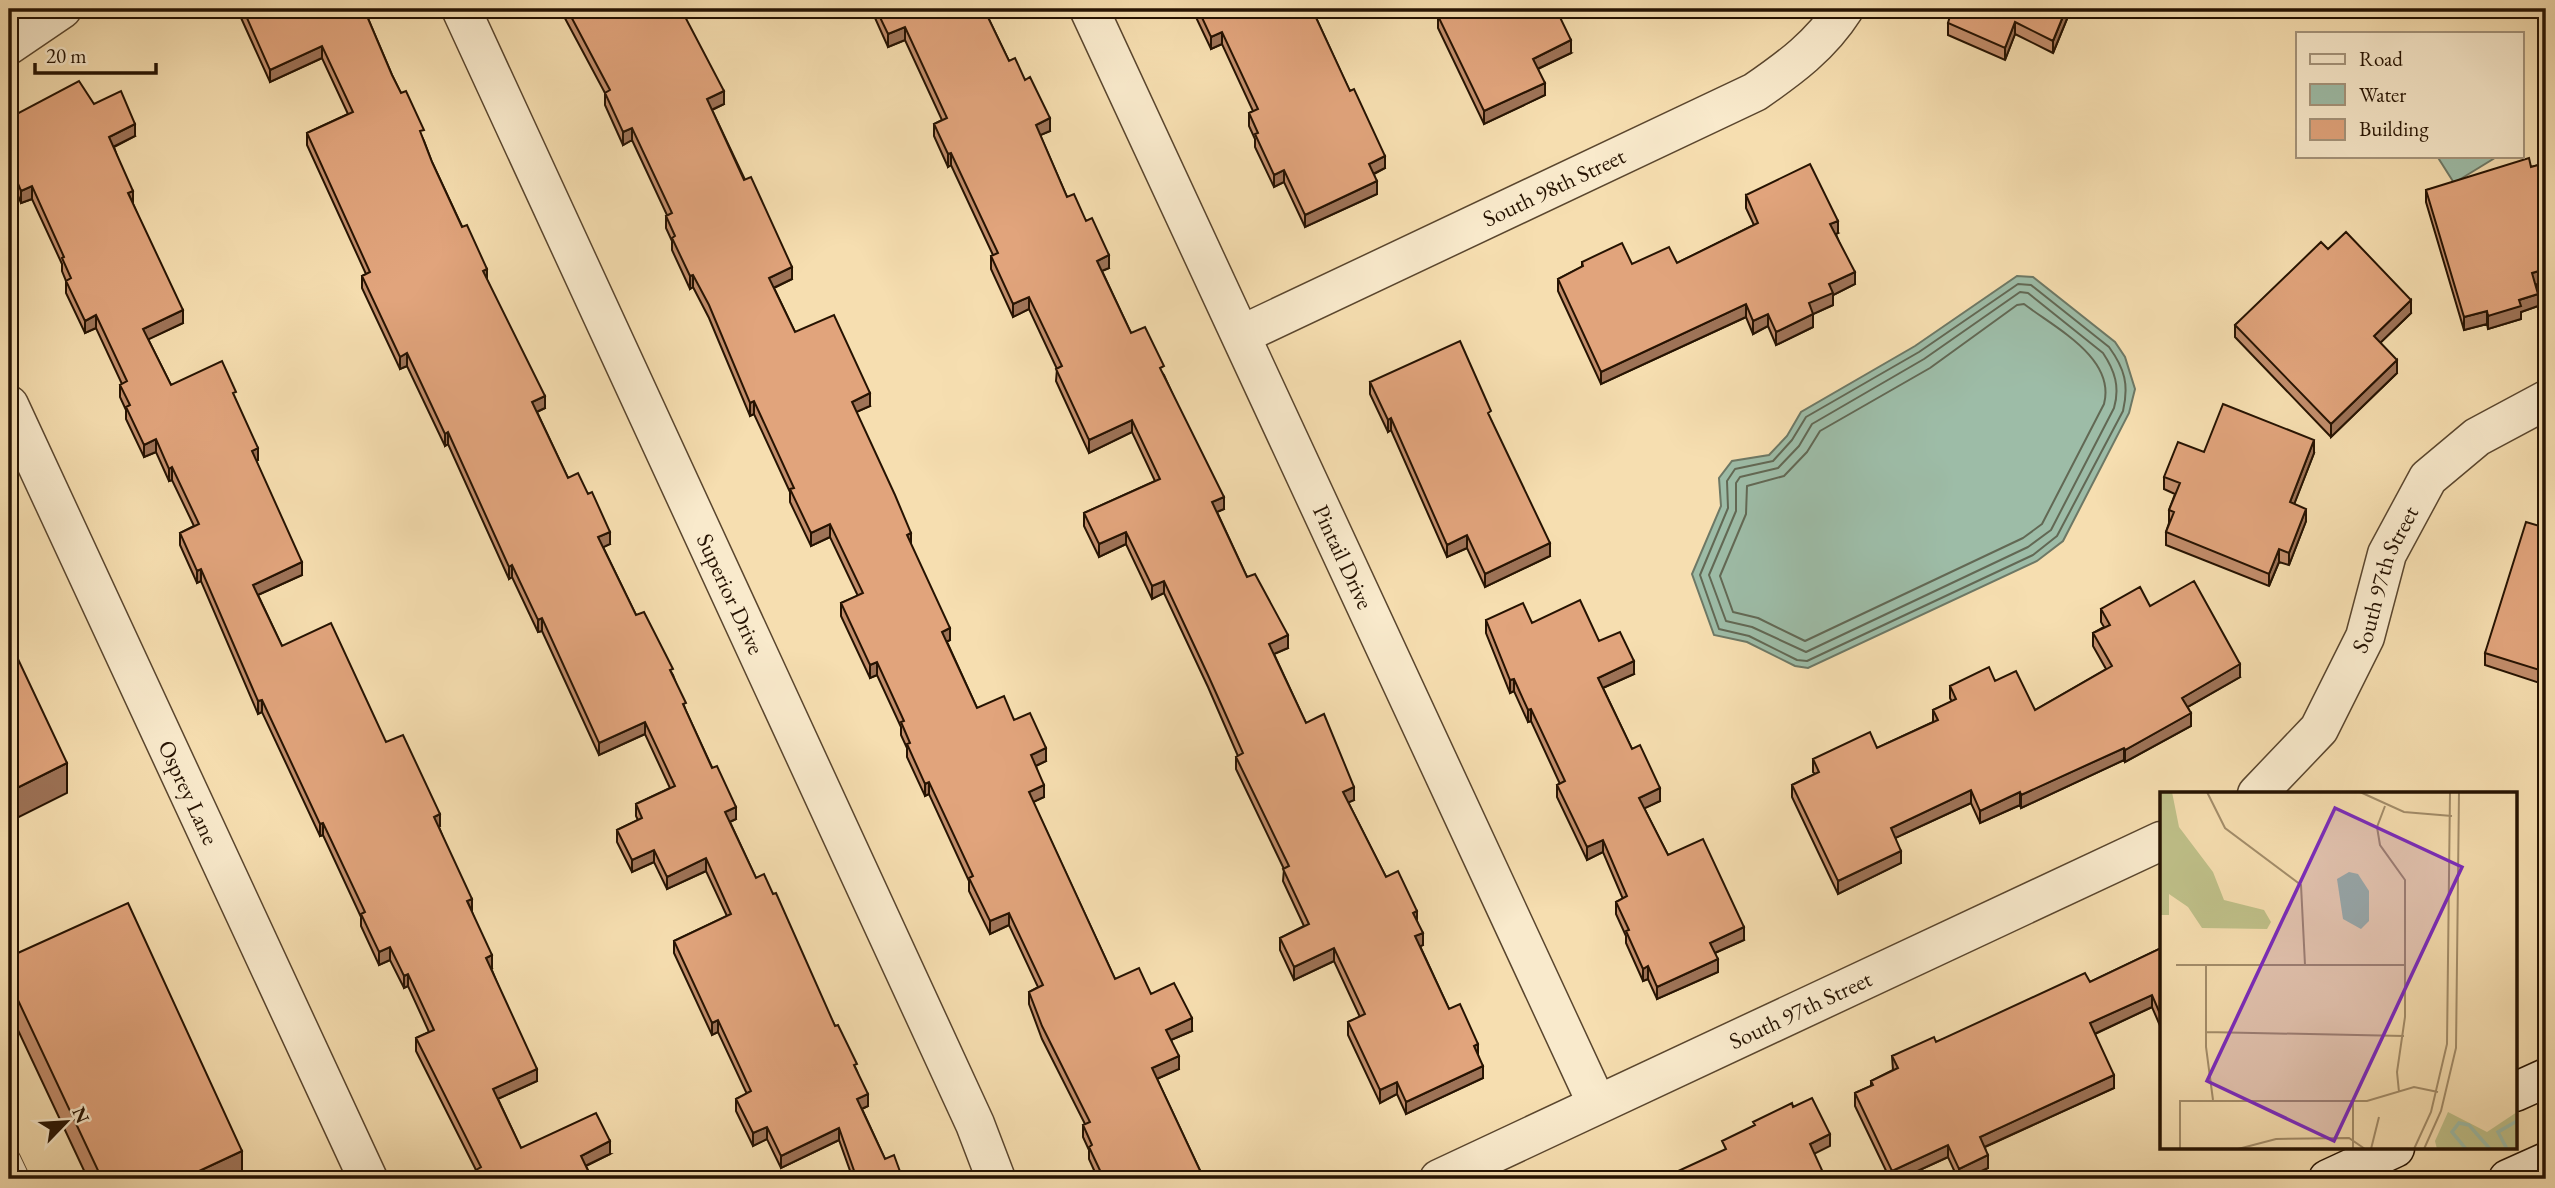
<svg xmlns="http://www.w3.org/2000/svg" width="2555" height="1188" font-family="'EB Garamond',serif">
<rect width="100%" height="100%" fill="#f6deb0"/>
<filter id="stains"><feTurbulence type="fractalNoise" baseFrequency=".00286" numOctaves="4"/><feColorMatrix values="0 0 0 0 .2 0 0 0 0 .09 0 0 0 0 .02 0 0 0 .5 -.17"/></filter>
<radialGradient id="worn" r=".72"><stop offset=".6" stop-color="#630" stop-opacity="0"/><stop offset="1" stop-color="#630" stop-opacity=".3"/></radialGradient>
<!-- water -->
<path fill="#9dbca7" stroke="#6d7865" stroke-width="2" d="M 2437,156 L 2498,156 L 2454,183 Z
M 2017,276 L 2033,277 L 2115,342 L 2125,357 L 2135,389 L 2129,413 L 2063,541 L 2037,561 L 1808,668 L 1795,666 L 1747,642 L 1714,635 L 1692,574 L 1721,506 L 1719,478 L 1732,461 L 1769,455 L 1787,436 L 1801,412 L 1915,346 Z"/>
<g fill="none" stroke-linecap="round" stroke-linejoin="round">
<!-- shore -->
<path stroke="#626854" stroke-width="2" d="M 2018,284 L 2031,285 L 2109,347 C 2125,369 2129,385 2123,411 L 2057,536 L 2033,555 L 1807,661 L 1797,660 L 1749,636 L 1719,629 L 1700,575 L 1728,508 L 1727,481 L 1735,469 L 1773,461 L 1792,440 L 1806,417 L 1919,352 Z
M 2020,292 L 2028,293 L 2103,353 C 2115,371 2120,387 2114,408 L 2051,530 L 2028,547 L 1806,652 L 1752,627 L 1726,621 L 1709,575 L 1736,511 L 1736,483 L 1740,477 L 1778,468 L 1799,446 L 1812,424 L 1924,359 Z
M 2024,304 C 2055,328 2116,358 2104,404 L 2042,524 L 2023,538 L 1805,641 L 1758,618 L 1733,612 L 1720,576 L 1746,514 L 1747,486 L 1784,476 L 1807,452 L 1820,431 L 1930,368 L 2017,305 Z"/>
<!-- lane casing -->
<g stroke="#5a462e" stroke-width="25">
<path id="lane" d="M 9,1160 L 18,1179"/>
</g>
<!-- street casing -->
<g stroke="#5a462e" stroke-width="41">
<g id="street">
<path id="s1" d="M 461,9 L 975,1124 L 996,1179"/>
<path id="s2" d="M 1089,9 L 1597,1104"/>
<path d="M 9,45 L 62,9"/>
<path id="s3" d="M 1241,335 L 1755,92 C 1790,68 1821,45 1844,9"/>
<path id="s4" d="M 9,405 L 368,1179"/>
<path id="s5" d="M 2257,794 L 2319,729 L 2365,637 L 2387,554 L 2428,478 L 2477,437 L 2546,400"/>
<path id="s6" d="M 1439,1179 L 2161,841"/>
</g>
</g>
<!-- secondary casing -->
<g stroke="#261302" stroke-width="41">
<path id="secondary" d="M 2515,1092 L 2546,1078
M 2328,1179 L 2395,1148
M 2508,1179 L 2546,1162"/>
</g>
<!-- lane -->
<use href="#lane" stroke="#f9eacc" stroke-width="23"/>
<!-- street -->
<use href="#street" stroke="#f9eacc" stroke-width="38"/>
<!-- secondary -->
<use href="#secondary" stroke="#f9eacc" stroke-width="38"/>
</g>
<!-- wall -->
<path fill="#c28d6b" stroke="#261302" stroke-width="2" d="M 237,9 L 364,9 L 392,75 L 424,141 L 432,162 L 487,280 L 545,408 L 537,412 L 568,478 L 610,544 L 603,547 L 636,615 L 673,675 L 686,711 L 736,819 L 730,822 L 756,878 L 835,1026 L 857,1071 L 868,1106 L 862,1109 L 885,1159 L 902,1177 L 907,1179 L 853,1179 L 839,1140 L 781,1168 L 767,1139 L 753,1146 L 736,1111 L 736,1099 L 747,1094 L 718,1032 L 712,1035 L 674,953 L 674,941 L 727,916 L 706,871 L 667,889 L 654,862 L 632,872 L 617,842 L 617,830 L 638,820 L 636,816 L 636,804 L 670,788 L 645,734 L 599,755 L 542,631 L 538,632 L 512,577 L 509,579 L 448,444 L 445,446 L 407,366 L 400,369 L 362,288 L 362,276 L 366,274 L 307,145 L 307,133 L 348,114 L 322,58 L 270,82 Z
M 560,9 L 681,9 L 724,104 L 712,110 L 792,279 L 774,288 L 795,332 L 870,406 L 856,412 L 950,640 L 947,642 L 977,708 L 1014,720 L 1046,761 L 1036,766 L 1044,797 L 1033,802 L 1115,979 L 1151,994 L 1192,1031 L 1171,1040 L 1179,1069 L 1157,1079 L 1204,1179 L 1098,1179 L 1089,1159 L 1089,1150 L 1083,1137 L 1083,1125 L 1085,1124 L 1042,1039 L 1029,1004 L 1029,992 L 1038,987 L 1009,925 L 990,934 L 969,891 L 969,881 L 929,794 L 925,796 L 907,757 L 907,748 L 901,735 L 901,727 L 877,675 L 870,678 L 841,616 L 841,603 L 858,596 L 830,537 L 811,546 L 790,502 L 790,492 L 754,414 L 750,416 L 709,318 L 693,287 L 690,289 L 672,250 L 672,241 L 666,228 L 666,216 L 667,215 L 632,140 L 623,145 L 605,105 L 605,93 Z
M 871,9 L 984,9 L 1009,61 L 1050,131 L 1040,135 L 1067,197 L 1109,268 L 1102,271 L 1131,333 L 1164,375 L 1224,509 L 1217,512 L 1247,577 L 1288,648 L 1274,654 L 1306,723 L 1354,800 L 1348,802 L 1386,877 L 1417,921 L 1423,945 L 1420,946 L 1449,1009 L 1478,1055 L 1483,1078 L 1406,1114 L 1397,1094 L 1380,1103 L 1348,1035 L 1348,1022 L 1360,1017 L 1334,961 L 1294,980 L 1280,950 L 1280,938 L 1304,926 L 1283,881 L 1284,869 L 1236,769 L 1236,757 L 1238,756 L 1208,687 L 1164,593 L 1152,599 L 1126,544 L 1099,557 L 1084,526 L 1084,513 L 1155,481 L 1132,432 L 1089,453 L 1056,381 L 1057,369 L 1029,309 L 1013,317 L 991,269 L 991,256 L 993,255 L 951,165 L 948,167 L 934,136 L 934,124 L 942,120 L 905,40 L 888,47 Z
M 1194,9 L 1312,9 L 1385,168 L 1374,174 L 1377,194 L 1305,227 L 1284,182 L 1274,187 L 1255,147 L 1255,139 L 1249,126 L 1249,113 L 1253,111 L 1222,44 L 1211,49 L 1194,13 Z
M 1693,9 L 1712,9 L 1708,17 Z
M 2071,9 L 2053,53 L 2015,34 L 2005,60 L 1948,35 L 1948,23 Z
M 1438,16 L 1571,53 L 1538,69 L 1545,95 L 1484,124 L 1438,28 Z
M 94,104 L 135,136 L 114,147 L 133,204 L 183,323 L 148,339 L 171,385 L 236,401 L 258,460 L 256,461 L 302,575 L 258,595 L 282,646 L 386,742 L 440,826 L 439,827 L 472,912 L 492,968 L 491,968 L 537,1081 L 498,1099 L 521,1148 L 610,1154 L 586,1166 L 592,1179 L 476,1179 L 476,1170 L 416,1051 L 416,1038 L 429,1032 L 408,986 L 404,988 L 390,960 L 379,965 L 361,926 L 361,917 L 323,835 L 320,836 L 262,712 L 258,714 L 201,581 L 197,583 L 180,545 L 180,533 L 194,526 L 172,480 L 169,481 L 156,452 L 144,457 L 126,419 L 126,410 L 120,397 L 120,385 L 122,384 L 96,328 L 85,333 L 66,293 L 66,281 L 62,271 L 62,264 L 32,199 L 21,203 L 9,174 L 9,118 Z
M 2546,163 L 2546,281 L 2536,284 L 2538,306 L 2521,312 L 2521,319 L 2488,329 L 2487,324 L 2464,330 L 2426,202 L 2426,190 L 2531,167 Z
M 1746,195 L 1838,233 L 1836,234 L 1855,284 L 1833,295 L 1833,305 L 1813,314 L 1813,327 L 1776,345 L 1768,326 L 1753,334 L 1746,317 L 1601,384 L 1558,291 L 1558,279 L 1582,267 L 1582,262 L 1632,264 L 1677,263 L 1754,225 L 1746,208 Z
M 2328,249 L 2411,313 L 2380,343 L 2397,373 L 2331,437 L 2235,337 L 2235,325 Z
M 1370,382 L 1491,420 L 1550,556 L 1485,587 L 1467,548 L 1447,557 L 1391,430 L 1388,432 L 1370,394 Z
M 2204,452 L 2314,453 L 2294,504 L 2306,521 L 2289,565 L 2279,562 L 2269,586 L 2166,545 L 2166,532 L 2169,523 L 2169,510 L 2175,494 L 2164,489 L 2164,477 Z
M 2546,528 L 2546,685 L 2485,665 L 2485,653 Z
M 2150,606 L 2240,677 L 2188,707 L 2191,726 L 2125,762 L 2124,760 L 2021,808 L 2020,805 L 1980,823 L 1971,803 L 1895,838 L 1901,863 L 1838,894 L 1792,797 L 1792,785 L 1815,774 L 1813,772 L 1813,759 L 1877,748 L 1933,722 L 1933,710 L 1952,702 L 1950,698 L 1950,686 L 1995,681 L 2035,710 L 2106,669 L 2093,646 L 2093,633 L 2104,627 L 2101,622 L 2101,609 Z
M 1486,620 L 1532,623 L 1599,641 L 1634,674 L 1603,688 L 1632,749 L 1660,801 L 1644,808 L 1668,855 L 1744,940 L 1715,953 L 1718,972 L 1657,999 L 1648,979 L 1643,981 L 1626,943 L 1626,936 L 1616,914 L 1616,902 L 1623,899 L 1603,852 L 1587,860 L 1557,797 L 1557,785 L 1560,784 L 1531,721 L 1528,722 L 1514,691 L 1510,693 L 1486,633 Z
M 2161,948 L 2161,1028 L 2152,1007 L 2095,1034 L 2114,1088 L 1985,1147 L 1988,1168 L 1964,1179 L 1958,1179 L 1948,1157 L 1900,1179 L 1890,1179 L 1855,1106 L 1855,1093 L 1871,1086 L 1871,1081 L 1893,1070 L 1892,1056 L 1936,1042 L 2090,982 Z
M 9,957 L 242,1179 L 88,1179 L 9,1011 Z"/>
<!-- shaded-wall -->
<path fill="#9e7357" stroke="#261302" stroke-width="2" d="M 1708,9 L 1712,9 L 1708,17 Z
M 2066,9 L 2071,9 L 2053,53 L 2053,41 Z
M 2015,22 L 2015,34 L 2005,60 L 2005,48 Z
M 905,27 L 905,40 L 888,47 L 888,34 Z
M 1222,32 L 1222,44 L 1211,49 L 1211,37 Z
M 1571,40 L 1571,53 L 1533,71 L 1533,59 Z
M 322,46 L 322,58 L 270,82 L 270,70 Z
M 1545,83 L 1545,95 L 1484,124 L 1484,111 Z
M 724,91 L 724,104 L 707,112 L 707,99 Z
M 1050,118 L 1050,131 L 1036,137 L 1036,125 Z
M 135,124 L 135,136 L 109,149 L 109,137 Z
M 632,128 L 632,140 L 623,145 L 623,132 Z
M 951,153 L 951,165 L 948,167 L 948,154 Z
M 1385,156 L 1385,168 L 1369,176 L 1369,164 Z
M 1284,170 L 1284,182 L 1274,187 L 1274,175 Z
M 1377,181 L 1377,194 L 1305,227 L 1305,215 Z
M 32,186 L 32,199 L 21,203 L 21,191 Z
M 133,191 L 133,204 L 128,193 Z
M 1838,221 L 1838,233 L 1830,237 L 1830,224 Z
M 1109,255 L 1109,268 L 1097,273 L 1097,261 Z
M 792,267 L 792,279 L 769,290 L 769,278 Z
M 487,269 L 487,282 L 483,271 Z
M 2546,269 L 2546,281 L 2532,286 L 2532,273 Z
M 1855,272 L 1855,284 L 1833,295 L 1833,305 L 1809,316 L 1809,303 L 1829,284 Z
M 693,275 L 693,287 L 690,289 L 690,276 Z
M 2538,294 L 2538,306 L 2521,312 L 2521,319 L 2488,329 L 2488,316 L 2519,300 Z
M 1029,297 L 1029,309 L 1013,317 L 1013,304 Z
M 2411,300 L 2411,313 L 2374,349 L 2374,336 Z
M 1746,304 L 1746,317 L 1601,384 L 1601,372 Z
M 183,310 L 183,323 L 143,342 L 143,329 Z
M 2487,311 L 2487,324 L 2464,330 L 2464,317 Z
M 1768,314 L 1768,326 L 1753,334 L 1753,321 Z
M 1813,314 L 1813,327 L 1776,345 L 1776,332 Z
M 96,315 L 96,328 L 85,333 L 85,321 Z
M 407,353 L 407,366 L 400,369 L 400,357 Z
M 2397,360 L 2397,373 L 2331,437 L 2331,424 Z
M 870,393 L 870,406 L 852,414 L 852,402 Z
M 545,396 L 545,408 L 532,414 L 532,402 Z
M 754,401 L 754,414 L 750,416 L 750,403 Z
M 1391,418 L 1391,430 L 1388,432 L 1388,420 Z
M 1132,420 L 1132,432 L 1089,453 L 1089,440 Z
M 448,432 L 448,444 L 445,446 L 445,434 Z
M 156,439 L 156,452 L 144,457 L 144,445 Z
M 2314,440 L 2314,453 L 2290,515 L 2290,502 Z
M 258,448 L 258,460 L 252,463 L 252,451 Z
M 172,467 L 172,480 L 169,481 L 169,469 Z
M 1224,497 L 1224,509 L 1212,514 L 1212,502 Z
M 2306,509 L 2306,521 L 2289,565 L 2289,553 Z
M 830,524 L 830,537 L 811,546 L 811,533 Z
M 610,532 L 610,544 L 598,550 L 598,537 Z
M 1126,532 L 1126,544 L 1099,557 L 1099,544 Z
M 911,533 L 911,545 L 907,535 Z
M 1467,535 L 1467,548 L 1447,557 L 1447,545 Z
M 1550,543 L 1550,556 L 1485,587 L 1485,574 Z
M 2279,549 L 2279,562 L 2269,586 L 2269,574 Z
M 302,562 L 302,575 L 253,597 L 253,585 Z
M 512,565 L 512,577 L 509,579 L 509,567 Z
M 201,569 L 201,581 L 197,583 L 197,571 Z
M 1164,581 L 1164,593 L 1152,599 L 1152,586 Z
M 542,618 L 542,631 L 538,632 L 538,620 Z
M 950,628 L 950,640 L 942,644 L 942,632 Z
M 1288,635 L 1288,648 L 1269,656 L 1269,644 Z
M 1634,661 L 1634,674 L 1598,690 L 1598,678 Z
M 877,662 L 877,675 L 870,678 L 870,665 Z
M 2240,664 L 2240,677 L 2182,710 L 2182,698 Z
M 1514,679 L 1514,691 L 1510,693 L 1510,680 Z
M 262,700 L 262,712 L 258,714 L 258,701 Z
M 1531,709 L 1531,721 L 1528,722 L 1528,710 Z
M 2191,713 L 2191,726 L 2125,762 L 2125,750 Z
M 645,722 L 645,734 L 599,755 L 599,743 Z
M 1046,748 L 1046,761 L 1031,768 L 1031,755 Z
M 2124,748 L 2124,760 L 2021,808 L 2021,795 Z
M 67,763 L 67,793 L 9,822 L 9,792 Z
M 929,782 L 929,794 L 925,796 L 925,784 Z
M 1044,785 L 1044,797 L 1029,804 L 1029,792 Z
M 1354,787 L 1354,800 L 1343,805 L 1343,792 Z
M 1660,788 L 1660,801 L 1639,811 L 1639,798 Z
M 1971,790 L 1971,803 L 1891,840 L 1891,828 Z
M 2020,792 L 2020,805 L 1980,823 L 1980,811 Z
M 736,807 L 736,819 L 725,824 L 725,812 Z
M 440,814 L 440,826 L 434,829 L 434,817 Z
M 323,823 L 323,835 L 320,836 L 320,824 Z
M 1603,840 L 1603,852 L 1587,860 L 1587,847 Z
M 654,850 L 654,862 L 632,872 L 632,860 Z
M 1901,851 L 1901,863 L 1838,894 L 1838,881 Z
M 706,858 L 706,871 L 667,889 L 667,877 Z
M 472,899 L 472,912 L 467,901 Z
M 1417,911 L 1417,924 L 1413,913 Z
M 1009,913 L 1009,925 L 990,934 L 990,921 Z
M 1744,927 L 1744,940 L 1710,955 L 1710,943 Z
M 1423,933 L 1423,945 L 1415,949 L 1415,936 Z
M 390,947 L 390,960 L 379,965 L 379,952 Z
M 1334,948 L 1334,961 L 1294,980 L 1294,967 Z
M 492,955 L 492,968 L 486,971 L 486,958 Z
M 1718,959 L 1718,972 L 1657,999 L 1657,987 Z
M 1648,966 L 1648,979 L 1643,981 L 1643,969 Z
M 408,974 L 408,986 L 404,988 L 404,976 Z
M 2152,995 L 2152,1007 L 2090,1036 L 2090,1023 Z
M 1192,1018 L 1192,1031 L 1166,1042 L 1166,1030 Z
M 718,1020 L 718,1032 L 712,1035 L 712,1023 Z
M 1478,1044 L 1478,1057 L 1474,1046 Z
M 1179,1056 L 1179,1069 L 1152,1081 L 1152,1068 Z
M 1483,1066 L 1483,1078 L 1406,1114 L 1406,1102 Z
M 537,1069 L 537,1081 L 493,1101 L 493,1089 Z
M 2114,1075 L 2114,1088 L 1980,1149 L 1980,1137 Z
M 1397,1082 L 1397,1094 L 1380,1103 L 1380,1090 Z
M 868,1094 L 868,1106 L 857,1111 L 857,1099 Z
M 767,1127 L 767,1139 L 753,1146 L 753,1133 Z
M 839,1128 L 839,1140 L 781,1168 L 781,1156 Z
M 1830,1134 L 1830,1146 L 1810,1156 L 1810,1144 Z
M 610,1141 L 610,1154 L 581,1168 L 581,1156 Z
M 1948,1145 L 1948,1157 L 1900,1179 L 1892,1179 L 1892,1171 Z
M 242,1151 L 242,1179 L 182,1179 Z
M 1988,1155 L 1988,1168 L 1964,1179 L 1959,1179 L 1959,1169 Z"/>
<!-- building -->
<path fill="#e1a47c" stroke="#261302" stroke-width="2" d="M 243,9 L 364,9 L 392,75 L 401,93 L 406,91 L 424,130 L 420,131 L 432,162 L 462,227 L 467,225 L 487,269 L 483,271 L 545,396 L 532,402 L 568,478 L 578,473 L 588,494 L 592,492 L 610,532 L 598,537 L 636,615 L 644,612 L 673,669 L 670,670 L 686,703 L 683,704 L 712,768 L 717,766 L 736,807 L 725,812 L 756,878 L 764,874 L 773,894 L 776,893 L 835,1026 L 838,1025 L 857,1064 L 854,1065 L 868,1094 L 857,1099 L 885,1159 L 894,1155 L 902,1177 L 906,1176 L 907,1179 L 857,1179 L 839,1128 L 781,1156 L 767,1127 L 753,1133 L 736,1099 L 751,1091 L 718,1020 L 712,1023 L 674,941 L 731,914 L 706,858 L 667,877 L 654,850 L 632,860 L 617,830 L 642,818 L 636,804 L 675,786 L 645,722 L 599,743 L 542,618 L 538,620 L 512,565 L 509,567 L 448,432 L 445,434 L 407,353 L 400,357 L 362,276 L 370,272 L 307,133 L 353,112 L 322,46 L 270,70 Z
M 567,9 L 681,9 L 724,91 L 707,99 L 744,180 L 751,177 L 792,267 L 769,278 L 795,332 L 834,315 L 870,393 L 852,402 L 895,495 L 911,533 L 907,535 L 950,628 L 942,632 L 977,708 L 1004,696 L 1014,720 L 1030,713 L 1046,748 L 1031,755 L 1044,785 L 1029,792 L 1115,979 L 1139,968 L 1151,994 L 1174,983 L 1192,1018 L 1166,1030 L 1179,1056 L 1152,1068 L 1204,1179 L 1104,1179 L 1089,1147 L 1092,1145 L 1083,1125 L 1090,1122 L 1042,1026 L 1029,992 L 1043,985 L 1009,913 L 990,921 L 969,878 L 973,876 L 929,782 L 925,784 L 907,744 L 910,743 L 901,722 L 904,721 L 877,662 L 870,665 L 841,603 L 863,593 L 830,524 L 811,533 L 790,489 L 794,488 L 754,401 L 750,403 L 709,305 L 693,275 L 690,276 L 672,238 L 675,236 L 666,216 L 672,213 L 632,128 L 623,132 L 605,93 L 610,90 Z
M 876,9 L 984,9 L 1009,61 L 1015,58 L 1025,80 L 1030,77 L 1050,118 L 1036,125 L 1067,197 L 1074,194 L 1086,221 L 1092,218 L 1109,255 L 1097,261 L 1131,333 L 1145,327 L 1164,366 L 1160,368 L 1224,497 L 1212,502 L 1247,577 L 1255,574 L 1288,635 L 1269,644 L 1306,723 L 1324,714 L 1354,787 L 1343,792 L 1386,877 L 1398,871 L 1417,911 L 1413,913 L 1423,933 L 1415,936 L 1449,1009 L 1460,1004 L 1478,1044 L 1474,1046 L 1483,1066 L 1406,1102 L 1397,1082 L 1380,1090 L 1348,1022 L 1365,1014 L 1334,948 L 1294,967 L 1280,938 L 1309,924 L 1283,869 L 1289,866 L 1236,757 L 1243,753 L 1208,675 L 1164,581 L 1152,586 L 1126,532 L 1099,544 L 1084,513 L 1160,479 L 1132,420 L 1089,440 L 1056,369 L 1062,366 L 1029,297 L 1013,304 L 991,256 L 998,253 L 951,153 L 948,154 L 934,124 L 947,118 L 905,27 L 888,34 Z
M 1198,9 L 1312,9 L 1350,91 L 1354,89 L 1385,156 L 1369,164 L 1377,181 L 1305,215 L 1284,170 L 1274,175 L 1255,134 L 1258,133 L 1249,113 L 1258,109 L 1222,32 L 1211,37 Z
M 1453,9 L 1556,9 L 1571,40 L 1533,59 L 1545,83 L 1484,111 L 1438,16 Z
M 1952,9 L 2066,9 L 2053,41 L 2015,22 L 2005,48 L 1948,23 Z
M 79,81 L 94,104 L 121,91 L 135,124 L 109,137 L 133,191 L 128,193 L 183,310 L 143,329 L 171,385 L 222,361 L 236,392 L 233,393 L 258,448 L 252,451 L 302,562 L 253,585 L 282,646 L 331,623 L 386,742 L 403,735 L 440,814 L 434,817 L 472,899 L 467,901 L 492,955 L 486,958 L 537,1069 L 493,1089 L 521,1148 L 596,1113 L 610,1141 L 581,1156 L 592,1179 L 481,1179 L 476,1170 L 481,1167 L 416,1038 L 434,1030 L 408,974 L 404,976 L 390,947 L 379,952 L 361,914 L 365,912 L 323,823 L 320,824 L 262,700 L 258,701 L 201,569 L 197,571 L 180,533 L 199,524 L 172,467 L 169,469 L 156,439 L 144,445 L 126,407 L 130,405 L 120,385 L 127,381 L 96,315 L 85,321 L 66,281 L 71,278 L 62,258 L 64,257 L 32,186 L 21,191 L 9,162 L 9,118 Z
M 2529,158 L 2531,167 L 2546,163 L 2546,269 L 2532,273 L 2538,294 L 2519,300 L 2521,306 L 2488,316 L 2487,311 L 2464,317 L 2426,190 Z
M 1810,164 L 1838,221 L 1830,224 L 1855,272 L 1829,284 L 1833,293 L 1809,303 L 1813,314 L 1776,332 L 1768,314 L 1753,321 L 1746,304 L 1601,372 L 1558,279 L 1583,266 L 1582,262 L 1622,243 L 1632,264 L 1669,247 L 1677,263 L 1758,223 L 1746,195 Z
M 2346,232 L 2411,300 L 2374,336 L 2397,360 L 2331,424 L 2235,325 L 2321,242 L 2328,249 Z
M 1460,341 L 1491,411 L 1488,413 L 1550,543 L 1485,574 L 1467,535 L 1447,545 L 1391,418 L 1388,420 L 1370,382 Z
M 2223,404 L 2314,440 L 2290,502 L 2306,509 L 2289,553 L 2279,549 L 2269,574 L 2166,532 L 2174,512 L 2169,510 L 2180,483 L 2164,477 L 2178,442 L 2204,452 Z
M 2526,522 L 2546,528 L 2546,672 L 2485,653 Z
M 2194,581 L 2240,664 L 2182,698 L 2191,713 L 2125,750 L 2124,748 L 2021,795 L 2020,792 L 1980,811 L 1971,790 L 1891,828 L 1901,851 L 1838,881 L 1792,785 L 1819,772 L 1813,759 L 1870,732 L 1877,748 L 1938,720 L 1933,710 L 1956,699 L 1950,686 L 1989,667 L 1995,681 L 2016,671 L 2035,710 L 2112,666 L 2093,633 L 2110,625 L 2101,609 L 2140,587 L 2150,606 Z
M 1580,600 L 1599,641 L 1620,632 L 1634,661 L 1598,678 L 1632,749 L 1640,745 L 1660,788 L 1639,798 L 1668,855 L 1703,839 L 1744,927 L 1710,943 L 1718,959 L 1657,987 L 1648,966 L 1643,969 L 1626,931 L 1629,930 L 1616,902 L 1627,896 L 1603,840 L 1587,847 L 1557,785 L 1565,781 L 1531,709 L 1528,710 L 1514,679 L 1510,680 L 1486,620 L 1523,603 L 1532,623 Z
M 9,640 L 67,763 L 9,792 Z
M 128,903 L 242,1151 L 182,1179 L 102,1179 L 9,981 L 9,957 Z
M 2161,948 L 2161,1016 L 2152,995 L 2090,1023 L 2114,1075 L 1980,1137 L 1988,1155 L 1959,1169 L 1948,1145 L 1892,1171 L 1855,1093 L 1873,1085 L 1871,1081 L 1898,1068 L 1892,1056 L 1934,1037 L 1936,1042 L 2085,973 L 2090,982 Z
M 1812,1098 L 1830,1134 L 1810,1144 L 1826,1179 L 1661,1179 L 1726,1149 L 1722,1141 L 1755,1125 L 1753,1122 L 1792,1103 L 1793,1107 Z"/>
<g text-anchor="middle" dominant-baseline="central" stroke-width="6" stroke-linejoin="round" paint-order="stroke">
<!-- street labels -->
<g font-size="23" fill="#261302" stroke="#f9eacc">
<text stroke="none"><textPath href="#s3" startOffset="346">South 98th Street</textPath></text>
<text stroke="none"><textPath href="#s2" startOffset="604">Pintail Drive</textPath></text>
<text stroke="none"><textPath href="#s5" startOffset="254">South 97th Street</textPath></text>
<text stroke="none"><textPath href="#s1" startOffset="644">Superior Drive</textPath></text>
<text stroke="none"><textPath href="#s4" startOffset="427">Osprey Lane</textPath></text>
<text stroke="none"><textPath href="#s6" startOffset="399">South 97th Street</textPath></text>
</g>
</g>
<!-- overview -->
<g transform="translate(2160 792)">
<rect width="357" height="357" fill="#f6deb0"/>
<path d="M 0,0 L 12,0 L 19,35 L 53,80 L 64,108 L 104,118 L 111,130 L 107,137 L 42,136 L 28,115 L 9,102 L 9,123 L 0,123 ZM 288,320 L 327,340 L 357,320 L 355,357 L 277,357 L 275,349 Z" fill="#bfc089"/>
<path d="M 189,80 L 198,82 L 209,99 L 209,129 L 201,137 L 183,127 L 177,87 Z" fill="#9dbca7"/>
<path fill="none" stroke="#9dbca7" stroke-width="3.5" d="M 306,357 L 292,340 L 299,331 L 309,333 L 330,357M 347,357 L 338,340 L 357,329"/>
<path fill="none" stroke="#a38d6a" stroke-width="2" d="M 47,0 L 65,36 L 141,93 L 145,173M 200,0 L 244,20 L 292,24M 225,14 L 217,35 L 220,53 L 245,88 L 245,225 L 237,280 L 239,300M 16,173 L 245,173M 46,173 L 46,255 L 53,308M 46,240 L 244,244M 193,309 L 193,357M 20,357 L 20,309 L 207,309 L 254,295 L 278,300M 78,357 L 116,347 L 189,346 L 205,357M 211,357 L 219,325M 254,357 L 271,320 L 287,252 L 290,0M 264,357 L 281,319 L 296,256 L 299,0"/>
<path fill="#7b2cbf" fill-opacity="0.15" stroke="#7b2cbf" stroke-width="3.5" d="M 175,16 L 302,75 L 174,349 L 47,289 Z"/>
<rect width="357" height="357" fill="none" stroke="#261302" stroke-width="3.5"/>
</g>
<!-- margin -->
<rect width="2555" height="1188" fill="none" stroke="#f6deb0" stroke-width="35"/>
<rect x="10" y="10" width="2534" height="1167" fill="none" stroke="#261302" stroke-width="3.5"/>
<rect x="18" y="18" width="2520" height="1153" fill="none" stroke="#261302" stroke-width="2"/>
<!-- legend -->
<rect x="2296" y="32" width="228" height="126" fill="#f9eacc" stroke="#a5947b" stroke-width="2"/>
<rect x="2310" y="54" width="35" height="10" fill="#f9eacc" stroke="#a5947b" stroke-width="2"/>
<text x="2359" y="66" font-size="21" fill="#261302">Road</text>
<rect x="2310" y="84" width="35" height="21" fill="#9dbca7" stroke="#a5947b" stroke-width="2"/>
<text x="2359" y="102" font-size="21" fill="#261302">Water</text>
<rect x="2310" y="119" width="35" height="21" fill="#e1a47c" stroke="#a5947b" stroke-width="2"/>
<text x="2359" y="136" font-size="21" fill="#261302">Building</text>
<!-- north arrow -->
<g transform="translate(66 1122) rotate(65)" stroke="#f9eacc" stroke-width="5" paint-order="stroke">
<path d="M0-5L12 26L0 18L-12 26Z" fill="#261302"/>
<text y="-10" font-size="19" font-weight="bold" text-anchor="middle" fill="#261302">N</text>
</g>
<!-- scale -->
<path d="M35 63v10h121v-10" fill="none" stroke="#261302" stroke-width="3.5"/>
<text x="46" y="63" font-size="21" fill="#261302" stroke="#f9eacc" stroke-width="5" paint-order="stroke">20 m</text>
<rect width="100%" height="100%" filter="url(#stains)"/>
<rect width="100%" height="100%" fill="url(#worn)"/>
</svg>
